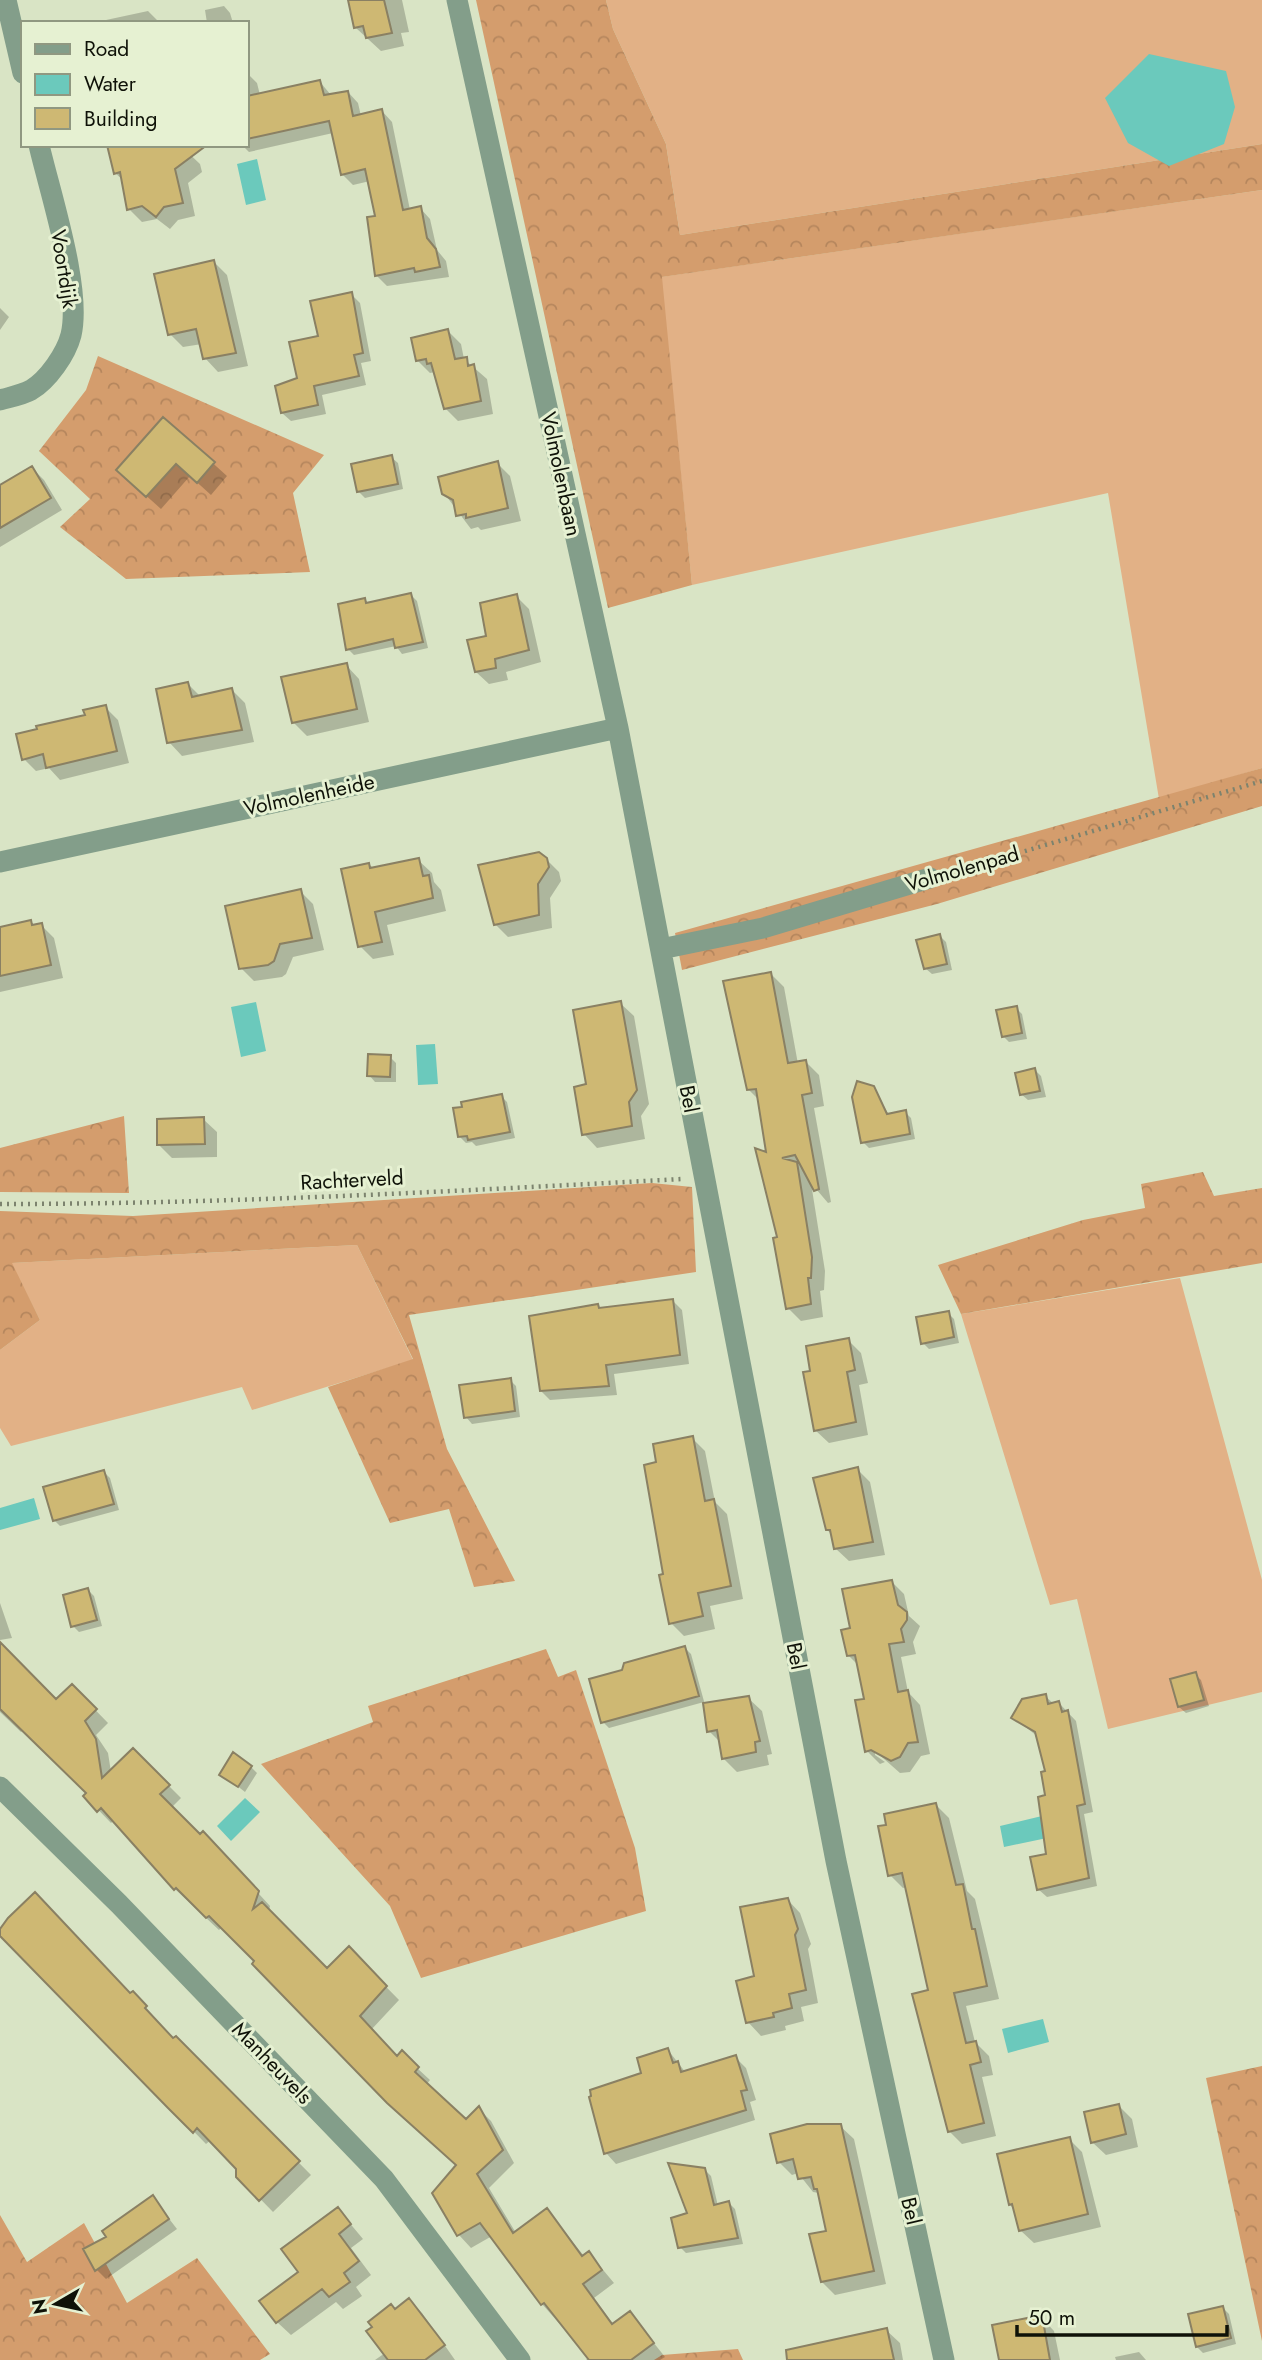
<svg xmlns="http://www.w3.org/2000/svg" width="1262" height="2360" font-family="Jost,sans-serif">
<defs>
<pattern id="forest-crowns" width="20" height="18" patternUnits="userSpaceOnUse" patternTransform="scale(1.75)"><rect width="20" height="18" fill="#d49d6d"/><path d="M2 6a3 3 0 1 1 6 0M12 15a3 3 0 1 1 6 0" fill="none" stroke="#b5865d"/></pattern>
</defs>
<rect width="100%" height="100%" fill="#d9e4c5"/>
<!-- grass -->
<path fill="#e2b186" d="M 606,0 L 1262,0 L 1262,144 L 680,235 L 666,144 L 613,29 Z
M 1262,190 L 1262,768 L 1159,799 L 1108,493 L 692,585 L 661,277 Z
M 357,1245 L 413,1360 L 252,1410 L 242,1387 L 11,1446 L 0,1428 L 0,1350 L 40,1320 L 11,1263 Z
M 1180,1278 L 1262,1580 L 1262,1692 L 1108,1729 L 1077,1599 L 1050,1605 L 961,1314 Z"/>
<!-- forest -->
<path fill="url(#forest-crowns)" d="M 476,0 L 606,0 L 613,29 L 666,144 L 680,235 L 1262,144 L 1262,190 L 662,277 L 692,585 L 608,608 Z
M 98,356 L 324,455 L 293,493 L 310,572 L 126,579 L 60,527 L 90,499 L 39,451 L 86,390 Z
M 1262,768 L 1262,806 L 937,904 L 682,970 L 675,933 Z
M 124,1116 L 129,1193 L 0,1192 L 0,1148 Z
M 1203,1172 L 1214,1196 L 1262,1188 L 1262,1263 L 961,1314 L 938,1265 L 1083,1220 L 1145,1208 L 1141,1184 Z
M 652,1183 L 692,1187 L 696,1272 L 409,1315 L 447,1449 L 515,1581 L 474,1587 L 449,1509 L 390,1523 L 328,1387 L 413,1359 L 357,1245 L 12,1263 L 40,1320 L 0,1350 L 0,1211 L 133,1216 Z
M 546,1649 L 558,1677 L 576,1670 L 635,1848 L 646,1911 L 421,1978 L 390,1906 L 261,1764 L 373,1722 L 368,1706 Z
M 1262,2066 L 1262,2341 L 1206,2078 Z
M 0,2215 L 27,2262 L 84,2223 L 127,2303 L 197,2258 L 270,2354 L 260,2360 L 0,2360 Z
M 738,2349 L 743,2360 L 654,2360 L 662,2355 Z"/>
<!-- water -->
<path fill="#6bc9bc" d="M 1149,54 L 1226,71 L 1235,107 L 1224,144 L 1169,166 L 1128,143 L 1105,98 Z
M 257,159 L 266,200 L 246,205 L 237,164 Z
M 256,1002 L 266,1051 L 241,1057 L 231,1007 Z
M 435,1044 L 438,1084 L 418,1085 L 416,1045 Z
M 34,1498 L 40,1519 L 0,1530 L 0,1508 Z
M 245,1798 L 260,1812 L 231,1841 L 217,1826 Z
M 1042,1816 L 1047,1838 L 1004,1847 L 1000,1826 Z
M 1043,2019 L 1049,2042 L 1008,2053 L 1002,2029 Z"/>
<!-- shadow -->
<path fill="#0003" d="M 350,0 L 402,0 L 409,32 L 401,33 L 404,46 L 381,51 L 356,28 Z
M 224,6 L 230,13 L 233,23 L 207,23 L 205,10 Z
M 148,11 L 160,23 L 107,23 L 106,20 Z
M 247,73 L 257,83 L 260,95 L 320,82 L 331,95 L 348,92 L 358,103 L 361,116 L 382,111 L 392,122 L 410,210 L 420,208 L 430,219 L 437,250 L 446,261 L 449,277 L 387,286 L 377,276 L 377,217 L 370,181 L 353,185 L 342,174 L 333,133 L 249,152 L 242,145 L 247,145 Z
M 180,145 L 200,164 L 202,172 L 188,183 L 195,216 L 178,220 L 170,229 L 157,219 L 142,222 L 129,209 L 123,180 L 115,173 Z
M 214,262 L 227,275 L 248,366 L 218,372 L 205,358 L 202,344 L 183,347 L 170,334 Z
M 351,294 L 360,303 L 371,361 L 361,363 L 366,385 L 322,395 L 326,414 L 291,421 L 282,413 L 320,338 Z
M 0,308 L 9,317 L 0,330 Z
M 448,331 L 461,344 L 464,359 L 487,379 L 493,414 L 458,421 L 445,408 L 435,372 L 430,373 L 417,360 Z
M 164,419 L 227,476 L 211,495 L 190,476 L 161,509 L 132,483 Z
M 391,457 L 398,463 L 403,489 L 365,498 L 359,492 Z
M 497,463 L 510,476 L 521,521 L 481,530 L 478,527 L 471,529 L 444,493 Z
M 32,468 L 44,480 L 62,510 L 0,547 L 0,487 Z
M 411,595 L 417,601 L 428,648 L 402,654 L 396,646 L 354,655 L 348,649 L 364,600 L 369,605 Z
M 516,596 L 529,609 L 541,662 L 506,672 L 508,680 L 489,684 L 476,672 L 488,638 Z
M 346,665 L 359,679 L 369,722 L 307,736 L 293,722 Z
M 188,684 L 201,697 L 232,690 L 245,703 L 254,742 L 182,756 L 169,742 Z
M 105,707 L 118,720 L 129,763 L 60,780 L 49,768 L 36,771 L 24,759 Z
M 546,859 L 559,872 L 561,881 L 550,898 L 552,928 L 508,937 L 495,924 Z
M 418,860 L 432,873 L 434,882 L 441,890 L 446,911 L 387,925 L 394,955 L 373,959 L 360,946 L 369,864 L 374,869 Z
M 300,891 L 313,904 L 324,950 L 293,957 L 286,974 L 282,977 L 254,981 L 241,968 Z
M 31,922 L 35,926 L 41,925 L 54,938 L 63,978 L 0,992 L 0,929 Z
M 940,936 L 946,942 L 952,970 L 932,974 L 925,968 Z
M 771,974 L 784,987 L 798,1064 L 806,1062 L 819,1075 L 824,1106 L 814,1108 L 831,1202 L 828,1203 L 811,1183 L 825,1271 L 824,1290 L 820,1291 L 823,1317 L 801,1321 L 788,1308 L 760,1101 L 749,1090 Z
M 620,1003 L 634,1016 L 649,1104 L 641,1116 L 645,1139 L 597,1148 L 584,1134 L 588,1086 Z
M 1016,1008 L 1022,1014 L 1027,1039 L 1009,1042 L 1003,1036 Z
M 390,1057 L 396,1063 L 396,1082 L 375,1082 L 369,1075 Z
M 1035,1070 L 1041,1076 L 1046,1097 L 1028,1100 L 1021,1094 Z
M 873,1088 L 889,1115 L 905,1112 L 911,1118 L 915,1139 L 869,1148 L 863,1142 Z
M 501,1096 L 507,1102 L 515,1138 L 476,1146 L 472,1142 L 466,1143 L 460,1137 Z
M 203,1119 L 217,1132 L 217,1157 L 172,1158 L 159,1145 Z
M 673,1301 L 682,1310 L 689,1364 L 614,1374 L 617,1395 L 550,1400 L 541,1391 L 598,1306 L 601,1309 Z
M 948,1313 L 954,1319 L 959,1343 L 929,1349 L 923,1343 Z
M 848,1340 L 861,1353 L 868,1383 L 859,1385 L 868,1435 L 829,1443 L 815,1430 L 813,1372 Z
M 510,1380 L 516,1386 L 520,1417 L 472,1424 L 466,1417 Z
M 692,1438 L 705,1451 L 715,1502 L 727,1514 L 743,1599 L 710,1606 L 715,1629 L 684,1636 L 671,1623 L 658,1464 Z
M 857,1469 L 870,1482 L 885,1555 L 849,1561 L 835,1548 L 833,1535 L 827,1530 Z
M 104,1472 L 110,1478 L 119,1510 L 60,1526 L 54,1520 Z
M 892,1582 L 904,1594 L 909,1616 L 920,1626 L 913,1642 L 916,1654 L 901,1657 L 908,1692 L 920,1705 L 930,1754 L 921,1756 L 910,1772 L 900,1773 L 875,1751 L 875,1755 L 885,1762 L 880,1764 L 867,1751 L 866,1700 L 859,1666 L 848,1655 L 852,1629 Z
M 88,1590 L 94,1596 L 102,1626 L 79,1632 L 73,1626 Z
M 0,1603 L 12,1638 L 0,1640 Z
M 0,1645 L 56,1702 L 72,1686 L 108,1723 L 96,1735 L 108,1753 L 111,1772 L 133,1750 L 181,1798 L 171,1808 L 200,1837 L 215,1846 L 270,1906 L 269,1911 L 327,1970 L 349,1949 L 399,2000 L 371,2030 L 397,2058 L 417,2068 L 430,2080 L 426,2085 L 466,2122 L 479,2109 L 491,2121 L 514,2163 L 489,2188 L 516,2233 L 547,2210 L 584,2256 L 589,2253 L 614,2283 L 594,2298 L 614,2325 L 630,2313 L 665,2357 L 660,2360 L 586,2360 L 589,2357 L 542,2304 L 492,2236 L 471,2248 L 459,2235 L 458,2165 L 222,1927 L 219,1930 L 175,1889 L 114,1820 L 111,1823 L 85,1796 L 89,1793 L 23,1730 L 21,1732 L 0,1712 Z
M 685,1648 L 691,1654 L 705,1705 L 748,1698 L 762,1711 L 772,1754 L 767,1755 L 769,1765 L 737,1772 L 723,1758 L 721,1743 L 709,1731 L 704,1702 L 609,1728 L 603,1722 L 624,1671 Z
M 1195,1674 L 1201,1680 L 1209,1706 L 1186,1713 L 1179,1707 Z
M 1045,1696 L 1054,1704 L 1059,1703 L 1076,1721 L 1093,1812 L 1084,1814 L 1097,1886 L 1047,1897 L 1038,1889 L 1048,1855 L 1047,1773 L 1037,1736 L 1014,1718 Z
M 251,1767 L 257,1773 L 245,1792 L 222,1774 Z
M 936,1805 L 949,1818 L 967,1891 L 975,1899 L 999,1999 L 966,2006 L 975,2042 L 989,2056 L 993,2075 L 982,2077 L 996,2136 L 962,2144 L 949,2131 L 914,1996 L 930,1992 L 907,1887 L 903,1888 L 890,1875 Z
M 787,1899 L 800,1913 L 811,1944 L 808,1949 L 818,2003 L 801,2007 L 804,2021 L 785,2026 L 786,2030 L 761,2036 L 748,2022 L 756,1978 Z
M 0,1932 L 130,1995 L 133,1993 L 173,2040 L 176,2038 L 311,2175 L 273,2212 L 238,2176 L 238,2169 L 211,2140 L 206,2144 Z
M 668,2050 L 686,2073 L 735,2057 L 746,2068 L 756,2100 L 750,2102 L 755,2120 L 616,2164 L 606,2153 L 644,2074 Z
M 1119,2106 L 1132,2119 L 1138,2147 L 1106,2155 L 1092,2142 Z
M 840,2126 L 854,2139 L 886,2284 L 835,2295 L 822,2282 L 828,2232 L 819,2193 L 813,2192 L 798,2173 L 792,2175 L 779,2162 Z
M 1069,2139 L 1082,2152 L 1101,2227 L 1034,2243 L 1020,2230 L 1015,2210 L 1010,2205 L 999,2155 Z
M 704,2169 L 711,2176 L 718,2206 L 729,2203 L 735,2209 L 743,2244 L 686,2253 L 680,2247 Z
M 153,2198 L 177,2229 L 106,2279 L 97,2270 L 86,2249 L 108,2238 Z
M 338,2209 L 363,2239 L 351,2248 L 371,2275 L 356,2287 L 362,2296 L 343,2309 L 336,2302 L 291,2335 L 277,2322 L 301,2273 Z
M 409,2300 L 422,2313 L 455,2360 L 375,2360 L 385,2353 L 395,2311 Z
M 1223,2308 L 1229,2314 L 1236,2344 L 1203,2353 L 1197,2347 Z
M 1041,2317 L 1054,2331 L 1060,2360 L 1001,2360 Z
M 886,2330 L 900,2343 L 903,2360 L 823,2360 Z
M 1139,2352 L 1146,2360 L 1116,2360 L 1115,2357 Z"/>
<!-- building -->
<path fill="#ceb873" stroke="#8a8063" stroke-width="2" d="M 348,0 L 384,0 L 392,33 L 366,38 L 363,26 L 354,28 Z
M 320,80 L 324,95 L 348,91 L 353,116 L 382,109 L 403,210 L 421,206 L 427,238 L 436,249 L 440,267 L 415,272 L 414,268 L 375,276 L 367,217 L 375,216 L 365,169 L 341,175 L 329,121 L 247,139 L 247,96 Z
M 107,145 L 207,145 L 175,169 L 183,203 L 164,207 L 156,217 L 142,206 L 127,210 L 120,172 L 114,174 Z
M 214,260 L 236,353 L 203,359 L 196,329 L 168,335 L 154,274 Z
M 352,292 L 363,353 L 354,355 L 359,376 L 314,386 L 318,405 L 281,413 L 275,386 L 297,378 L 289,342 L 318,336 L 310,301 Z
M 448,329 L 455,359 L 467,357 L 468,366 L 474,364 L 481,401 L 444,409 L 431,363 L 427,364 L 426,359 L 416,361 L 411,338 Z
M 163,417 L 215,462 L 197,483 L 176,464 L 146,497 L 116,470 Z
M 392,455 L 398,484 L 357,492 L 351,464 Z
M 498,461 L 508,508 L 466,518 L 466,514 L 456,516 L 453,500 L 442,494 L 438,477 Z
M 32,466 L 51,498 L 0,528 L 0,485 Z
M 411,593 L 423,642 L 395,648 L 393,639 L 346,650 L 338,604 L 365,598 L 366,603 Z
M 517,594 L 529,650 L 495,659 L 496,668 L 475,672 L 467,640 L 486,636 L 480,603 Z
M 347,663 L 357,709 L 292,723 L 281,677 Z
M 188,682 L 192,697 L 232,688 L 242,730 L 167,743 L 156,689 Z
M 106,705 L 117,751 L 46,768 L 43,754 L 22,760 L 16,734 L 37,729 L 36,726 L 85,715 L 83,710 Z
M 539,852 L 547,858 L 549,867 L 538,884 L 539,915 L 494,925 L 478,865 Z
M 419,858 L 423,876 L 429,875 L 433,898 L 375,912 L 382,942 L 358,947 L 341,869 L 369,863 L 370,868 Z
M 301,889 L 312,938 L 280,944 L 274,961 L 268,965 L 239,969 L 225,906 Z
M 31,920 L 32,925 L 42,923 L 51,965 L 0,976 L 0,927 Z
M 940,934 L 947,964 L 924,969 L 916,940 Z
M 771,972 L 788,1063 L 806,1060 L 812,1093 L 802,1095 L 819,1189 L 814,1191 L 795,1155 L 782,1158 L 797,1162 L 812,1257 L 811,1278 L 808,1278 L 811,1304 L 786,1309 L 773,1238 L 777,1237 L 755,1148 L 766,1152 L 756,1089 L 747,1090 L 723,981 Z
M 621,1001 L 637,1090 L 629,1102 L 632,1126 L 582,1135 L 574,1087 L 586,1084 L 573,1010 Z
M 1017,1006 L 1022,1033 L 1002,1037 L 996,1010 Z
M 368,1054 L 391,1055 L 390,1077 L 367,1076 Z
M 1035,1068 L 1040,1091 L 1020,1095 L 1015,1073 Z
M 857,1081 L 874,1086 L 887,1114 L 906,1110 L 910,1134 L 861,1143 L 852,1097 Z
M 502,1094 L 510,1132 L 468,1140 L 467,1136 L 458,1137 L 453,1108 L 462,1107 L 461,1102 Z
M 204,1117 L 205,1144 L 157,1145 L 157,1119 Z
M 673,1299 L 680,1355 L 606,1365 L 609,1386 L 540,1391 L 529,1316 L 598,1304 L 599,1308 Z
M 949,1311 L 954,1337 L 921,1344 L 916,1317 Z
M 849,1338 L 855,1370 L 847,1372 L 856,1422 L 814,1431 L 803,1372 L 810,1371 L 806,1346 Z
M 511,1378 L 515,1411 L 464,1418 L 459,1385 Z
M 693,1436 L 705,1501 L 714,1499 L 731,1586 L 698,1593 L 703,1616 L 669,1624 L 659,1575 L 663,1574 L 644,1465 L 656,1462 L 653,1444 Z
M 858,1467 L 873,1542 L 834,1549 L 830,1530 L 826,1530 L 813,1478 Z
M 104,1470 L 114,1504 L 53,1521 L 43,1487 Z
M 892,1580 L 898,1605 L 907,1612 L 907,1620 L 901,1629 L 904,1642 L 889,1644 L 898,1692 L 908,1690 L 918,1742 L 908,1743 L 900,1757 L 891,1761 L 871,1750 L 865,1752 L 855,1700 L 864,1699 L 855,1655 L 847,1656 L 841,1630 L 850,1628 L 842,1589 Z
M 88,1588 L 97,1620 L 71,1627 L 63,1595 Z
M 0,1642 L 56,1699 L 72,1684 L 97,1709 L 85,1721 L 96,1739 L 102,1778 L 133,1748 L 170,1785 L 160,1794 L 200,1834 L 203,1831 L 259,1891 L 253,1909 L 262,1902 L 327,1968 L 349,1946 L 387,1986 L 360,2016 L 397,2056 L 402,2050 L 419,2067 L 415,2072 L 466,2119 L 479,2106 L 503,2150 L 477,2174 L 513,2233 L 547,2208 L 582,2256 L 589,2251 L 602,2270 L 583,2284 L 612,2324 L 630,2311 L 654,2343 L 631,2360 L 589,2360 L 544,2303 L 541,2305 L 480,2223 L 457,2236 L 432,2193 L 456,2165 L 387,2103 L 252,1964 L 254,1961 L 209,1916 L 206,1918 L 176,1888 L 174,1890 L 101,1808 L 97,1812 L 83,1796 L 86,1793 L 0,1709 Z
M 685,1646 L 699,1696 L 601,1723 L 589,1679 L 622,1670 L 624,1663 Z
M 1196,1672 L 1204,1700 L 1178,1707 L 1170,1679 Z
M 1046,1694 L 1048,1704 L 1059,1701 L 1062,1712 L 1068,1710 L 1085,1804 L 1077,1806 L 1089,1878 L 1037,1890 L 1030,1857 L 1046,1854 L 1038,1797 L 1045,1795 L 1041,1772 L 1045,1771 L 1035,1732 L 1011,1718 L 1022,1699 Z
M 749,1696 L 760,1741 L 755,1742 L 756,1752 L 722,1759 L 717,1730 L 707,1732 L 703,1703 Z
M 233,1752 L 252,1766 L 238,1787 L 219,1775 Z
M 936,1803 L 956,1885 L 963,1884 L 972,1929 L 975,1929 L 987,1986 L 954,1993 L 966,2043 L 976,2041 L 981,2062 L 970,2065 L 984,2123 L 948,2132 L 912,1994 L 928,1990 L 902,1873 L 888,1876 L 878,1826 L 886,1825 L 884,1814 Z
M 35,1892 L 130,1993 L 133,1991 L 147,2006 L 145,2008 L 173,2038 L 176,2036 L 300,2161 L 259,2201 L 236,2177 L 236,2169 L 197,2128 L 193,2133 L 168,2108 L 0,1936 L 0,1929 L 8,1918 Z
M 788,1898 L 798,1929 L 795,1935 L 806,1990 L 789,1994 L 792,2008 L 773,2013 L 774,2017 L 746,2023 L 736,1981 L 754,1976 L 740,1907 Z
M 668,2048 L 673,2063 L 678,2061 L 681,2072 L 736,2055 L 747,2090 L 741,2091 L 746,2110 L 604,2154 L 589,2097 L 591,2096 L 590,2090 L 641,2073 L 637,2058 Z
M 1119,2104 L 1126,2134 L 1091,2143 L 1084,2112 Z
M 807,2124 L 841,2124 L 874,2271 L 821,2282 L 809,2234 L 826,2231 L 817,2189 L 814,2189 L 811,2177 L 798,2179 L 793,2159 L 777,2163 L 770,2134 Z
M 1070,2137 L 1088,2214 L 1019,2231 L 1012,2204 L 1009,2205 L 997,2154 Z
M 668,2163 L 705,2168 L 714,2205 L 729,2201 L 738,2238 L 678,2248 L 671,2218 L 687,2213 Z
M 153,2195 L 169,2219 L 95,2271 L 83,2249 L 106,2237 L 102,2231 Z
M 338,2207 L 351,2224 L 339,2234 L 359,2261 L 344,2273 L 350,2282 L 329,2297 L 322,2289 L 276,2323 L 259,2301 L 298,2272 L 281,2249 Z
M 409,2298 L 445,2345 L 425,2360 L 388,2360 L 366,2331 L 372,2327 L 368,2322 L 391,2304 L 395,2309 Z
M 1223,2306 L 1231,2338 L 1196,2347 L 1188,2314 Z
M 1042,2315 L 1050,2360 L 999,2360 L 992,2325 Z
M 887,2328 L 894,2360 L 787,2360 L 786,2350 Z"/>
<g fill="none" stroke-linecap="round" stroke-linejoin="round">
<!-- path -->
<path stroke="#7c836e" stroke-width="4.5" stroke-dasharray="2 5" stroke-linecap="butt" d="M 951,873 L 1262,781
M 0,1204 C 228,1204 455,1191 682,1179"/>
<!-- street -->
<path stroke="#839e8a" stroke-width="21" d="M 6,0 L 23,73
M 457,0 L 618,728 L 836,1861 L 944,2360
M 0,400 C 10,397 22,395 31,390 C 48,380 66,354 71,335 C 82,289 50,193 39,145
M 0,862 L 618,728
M 661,949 L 763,928 L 930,878
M 0,1787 L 119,1904 L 384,2179 L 520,2360"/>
</g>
<g text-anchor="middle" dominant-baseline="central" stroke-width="6" stroke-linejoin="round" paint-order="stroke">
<!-- street labels -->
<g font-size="21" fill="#0f1208" stroke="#e6f1d2">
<text transform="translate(64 269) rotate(81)">Voortdijk</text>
<text transform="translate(561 474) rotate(78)">Volmolenbaan</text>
<text transform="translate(309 795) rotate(-12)">Volmolenheide</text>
<text transform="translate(962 869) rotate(-16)">Volmolenpad</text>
<text transform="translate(689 1099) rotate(79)">Bel</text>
<text transform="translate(352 1180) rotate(-3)">Rachterveld</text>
<text transform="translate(796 1656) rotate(79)">Bel</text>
<text transform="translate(272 2063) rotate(46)">Manheuvels</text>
<text transform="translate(911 2211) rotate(77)">Bel</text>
</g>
</g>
<!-- legend -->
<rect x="21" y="21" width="228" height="126" fill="#e6f1d2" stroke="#909881" stroke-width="2"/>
<rect x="35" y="44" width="35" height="10" fill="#839e8a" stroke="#909881" stroke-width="2"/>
<text x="84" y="56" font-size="21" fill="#0f1208">Road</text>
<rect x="35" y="74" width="35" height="21" fill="#6bc9bc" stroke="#909881" stroke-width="2"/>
<text x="84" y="91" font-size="21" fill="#0f1208">Water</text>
<rect x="35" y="108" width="35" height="21" fill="#ceb873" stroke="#909881" stroke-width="2"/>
<text x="84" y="126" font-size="21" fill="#0f1208">Building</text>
<!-- north arrow -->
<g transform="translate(56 2304) rotate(261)" stroke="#e6f1d2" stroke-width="5" paint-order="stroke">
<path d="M0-5L12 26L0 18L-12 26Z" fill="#0f1208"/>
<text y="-10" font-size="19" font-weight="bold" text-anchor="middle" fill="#0f1208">N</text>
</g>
<!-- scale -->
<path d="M1017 2325v10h210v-10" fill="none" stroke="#0f1208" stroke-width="3.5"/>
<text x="1028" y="2325" font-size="21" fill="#0f1208" stroke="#e6f1d2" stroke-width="5" paint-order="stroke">50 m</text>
</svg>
